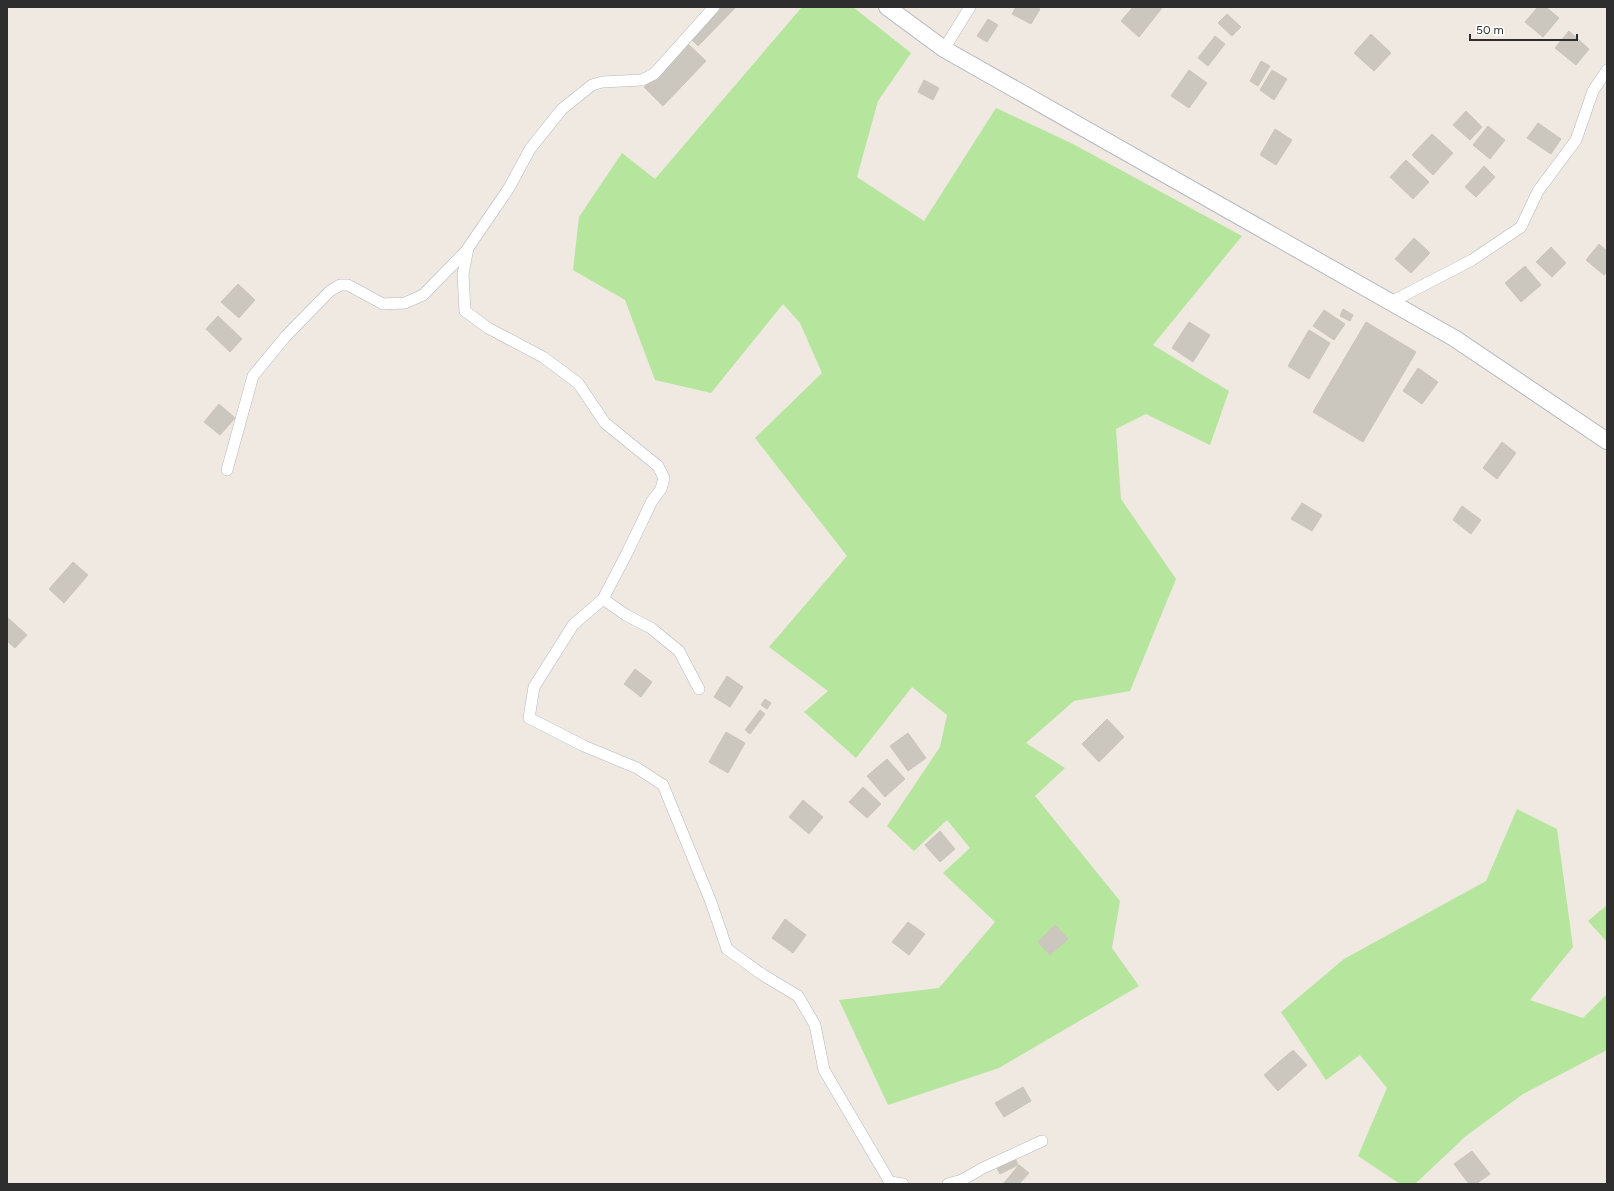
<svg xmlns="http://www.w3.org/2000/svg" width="1614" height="1191" font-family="Figtree,sans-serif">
<rect width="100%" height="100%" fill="#efe9e1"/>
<!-- green -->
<path fill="#b6e59e" d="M 802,7 L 853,7 L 911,53 L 878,101 L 857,177 L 924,221 L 996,108 L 1073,144 L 1242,236 L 1153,345 L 1229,391 L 1210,445 L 1146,414 L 1116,429 L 1121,499 L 1176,579 L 1130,691 L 1074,701 L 1026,743 L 1065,768 L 1035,796 L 1120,901 L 1112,948 L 1139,986 L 999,1068 L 888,1105 L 839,1000 L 939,988 L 995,922 L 943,873 L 970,848 L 947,820 L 914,851 L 887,826 L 940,747 L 947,715 L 912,687 L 856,758 L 804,712 L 828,691 L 769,647 L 847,556 L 755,438 L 822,373 L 800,323 L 783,304 L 711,393 L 655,380 L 625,300 L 573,270 L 579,217 L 622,153 L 655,179 Z
M 1517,809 L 1557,829 L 1573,947 L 1530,1000 L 1583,1018 L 1607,994 L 1607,1050 L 1523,1094 L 1466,1136 L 1415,1184 L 1400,1184 L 1358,1156 L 1387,1088 L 1360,1055 L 1326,1080 L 1281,1012 L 1344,959 L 1486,881 Z
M 1607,905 L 1607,942 L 1588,921 Z"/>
<!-- building -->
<path fill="#cbc7bf" stroke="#cbc5ba" d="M 722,7 L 736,7 L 698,46 L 691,39 Z
M 1016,7 L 1039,7 L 1038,8 L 1040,9 L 1031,24 L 1012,14 Z
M 1133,7 L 1160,7 L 1162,8 L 1139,37 L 1121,21 Z
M 1538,7 L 1546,7 L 1559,18 L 1543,37 L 1525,22 Z
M 1227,14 L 1241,27 L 1232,36 L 1218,23 Z
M 988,19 L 998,25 L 987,42 L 977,36 Z
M 1569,31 L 1589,49 L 1576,65 L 1555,48 Z
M 1371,34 L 1391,53 L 1374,71 L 1354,53 Z
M 1215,36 L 1225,44 L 1208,66 L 1198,58 Z
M 687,43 L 706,61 L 663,106 L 644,87 Z
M 1261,61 L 1270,66 L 1258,86 L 1250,81 Z
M 1189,70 L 1207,83 L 1189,108 L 1171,96 Z
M 1272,70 L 1287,79 L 1274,100 L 1260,90 Z
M 924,80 L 939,88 L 933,100 L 918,92 Z
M 1466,111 L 1482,127 L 1470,140 L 1453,125 Z
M 1538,123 L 1561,139 L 1551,154 L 1527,138 Z
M 1488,126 L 1505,140 L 1490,159 L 1473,145 Z
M 1275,129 L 1292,140 L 1276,165 L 1260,155 Z
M 1432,134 L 1453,153 L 1433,175 L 1412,155 Z
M 1406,160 L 1429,182 L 1413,199 L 1390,177 Z
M 1484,166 L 1495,177 L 1476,197 L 1465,187 Z
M 1414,238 L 1430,253 L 1411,273 L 1395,259 Z
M 1599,244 L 1607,251 L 1607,271 L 1604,275 L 1586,260 Z
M 1551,247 L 1566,263 L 1552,277 L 1536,262 Z
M 1525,266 L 1541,285 L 1521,302 L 1505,283 Z
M 238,284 L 255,300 L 239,318 L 221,302 Z
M 1343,309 L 1353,315 L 1350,321 L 1340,316 Z
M 1324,310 L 1345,324 L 1334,340 L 1313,326 Z
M 218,316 L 242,339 L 230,352 L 206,329 Z
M 1189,322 L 1210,335 L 1193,362 L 1172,348 Z
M 1366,322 L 1416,352 L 1363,442 L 1313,412 Z
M 1309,330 L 1330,343 L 1309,379 L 1288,366 Z
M 1418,368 L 1438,382 L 1422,404 L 1403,391 Z
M 219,404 L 235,418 L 220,435 L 204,422 Z
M 1502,442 L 1516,453 L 1497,479 L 1483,468 Z
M 1302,503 L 1322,515 L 1312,531 L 1291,519 Z
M 1462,506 L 1481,520 L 1471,534 L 1453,520 Z
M 73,562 L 88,575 L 64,603 L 49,589 Z
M 7,617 L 27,635 L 15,648 L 7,641 Z
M 635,669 L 652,682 L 641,697 L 624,684 Z
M 727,676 L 743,687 L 730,707 L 714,697 Z
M 765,699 L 771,703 L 767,709 L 761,705 Z
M 760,710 L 765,714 L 750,734 L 745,730 Z
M 1107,719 L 1124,737 L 1099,762 L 1082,744 Z
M 726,732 L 745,743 L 728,773 L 709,762 Z
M 908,733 L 926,758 L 908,771 L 890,746 Z
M 887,759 L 905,779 L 885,797 L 867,776 Z
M 863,787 L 881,804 L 867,818 L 849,802 Z
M 803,800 L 823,817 L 809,834 L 789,817 Z
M 940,831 L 955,849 L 940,862 L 925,845 Z
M 785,919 L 806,935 L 793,953 L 772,938 Z
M 908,922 L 925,934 L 909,955 L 892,942 Z
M 1055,925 L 1068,939 L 1050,955 L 1038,942 Z
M 1293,1050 L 1307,1065 L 1278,1091 L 1264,1075 Z
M 1023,1087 L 1031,1101 L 1004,1117 L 995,1103 Z
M 1472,1151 L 1490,1174 L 1476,1184 L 1469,1184 L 1454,1164 Z
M 1014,1155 L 1018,1165 L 1000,1174 L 995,1164 Z
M 1019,1165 L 1029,1173 L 1019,1184 L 1003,1184 Z"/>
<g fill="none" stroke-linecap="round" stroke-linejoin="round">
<!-- street casing -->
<g stroke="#b4b7c1" stroke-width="12">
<path id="street" d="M 944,49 L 970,7
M 1391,302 L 1472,260 L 1521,227 L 1538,191 L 1576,140 L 1593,91 L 1607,70
M 227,470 L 253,376 L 286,336 L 330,291 L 340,285 L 348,285 L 383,304 L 405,303 L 423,295 L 468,249
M 603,599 L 573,625 L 534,687 L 529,718 L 584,746 L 637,768 L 663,785 L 711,902 L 727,949 L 763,975 L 798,996 L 815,1025 L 824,1070 L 891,1184
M 699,689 L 679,651 L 651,628 L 626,615 L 603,599 L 627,553 L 652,501 L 661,489 L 664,478 L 658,466 L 605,423 L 578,383 L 543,357 L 488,328 L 465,311 L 463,274 L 468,248 L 509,188 L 530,149 L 562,109 L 592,85 L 602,82 L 642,80 L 654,74 L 714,7
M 890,1182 L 903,1184
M 948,1184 L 962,1180 L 983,1168 L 1042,1141"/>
</g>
<!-- secondary casing -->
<g stroke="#b4b7c1" stroke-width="18">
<path id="secondary" d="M 887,7 L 944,49 L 1454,338 L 1607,441"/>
</g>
<!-- street -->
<use href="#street" stroke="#fff" stroke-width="11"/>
<!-- secondary -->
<use href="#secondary" stroke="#fff" stroke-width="16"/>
</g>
<!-- border -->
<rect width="1614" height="1191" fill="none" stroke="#2e2e2e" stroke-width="16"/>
<!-- scale -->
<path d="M1470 34v6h107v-6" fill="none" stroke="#2e2e2e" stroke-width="2"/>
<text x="1476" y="34" font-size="12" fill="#2e2e2e" stroke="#ffffff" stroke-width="3" paint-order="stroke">50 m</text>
</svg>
